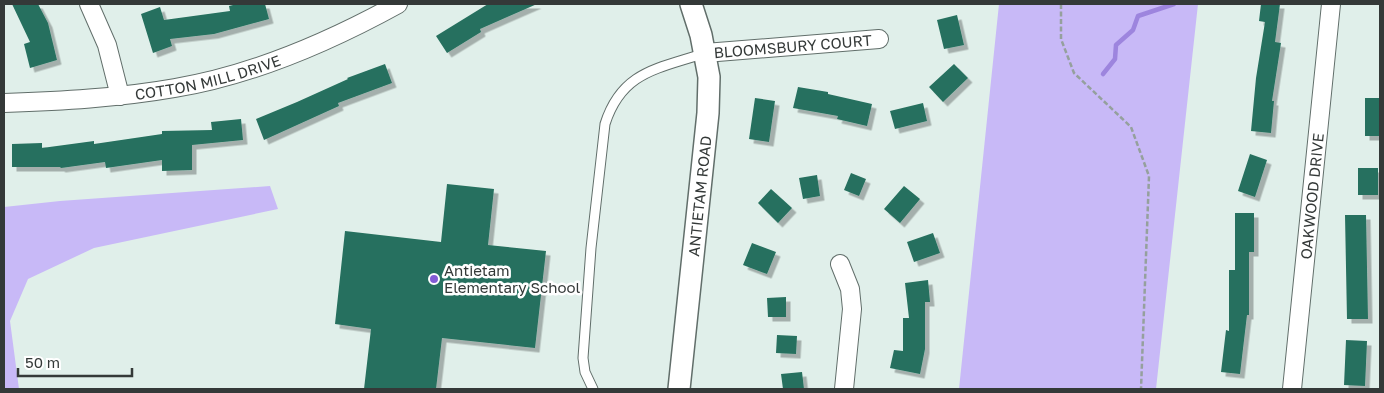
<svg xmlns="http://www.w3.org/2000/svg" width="1384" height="393" font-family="'Golos Text',sans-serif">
<defs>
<filter id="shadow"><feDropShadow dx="4.5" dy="4.5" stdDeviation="0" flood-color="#0004"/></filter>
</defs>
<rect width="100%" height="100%" fill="#e0efea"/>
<!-- green -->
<path fill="#c8b9f7" d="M 999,4 L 1198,4 L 1156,389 L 959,389 Z
M 270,186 L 278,209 L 94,248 L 28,279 L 10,321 L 19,389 L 4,389 L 4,207 L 60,201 Z"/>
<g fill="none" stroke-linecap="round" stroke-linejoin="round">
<!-- stream -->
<path stroke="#9d85de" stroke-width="4.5" d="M 1103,74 L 1115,59 L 1116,45 L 1133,30 L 1138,16 L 1174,4"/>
</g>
<!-- building -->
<path fill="#26705e" filter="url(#shadow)" d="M 12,4 L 38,4 L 48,23 L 57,60 L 30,68 L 24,44 L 30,42 Z
M 237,4 L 265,4 L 269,19 L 214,34 L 170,39 L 172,46 L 153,53 L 141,14 L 160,7 L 164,20 L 230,11 L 229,6 Z
M 488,4 L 537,4 L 480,29 L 481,32 L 447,53 L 436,36 Z
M 1261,4 L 1280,4 L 1275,42 L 1281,43 L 1272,101 L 1274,101 L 1271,133 L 1251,131 L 1256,78 L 1265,22 L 1259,21 Z
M 957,15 L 964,45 L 944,49 L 937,20 Z
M 385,64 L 392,83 L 338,103 L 339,106 L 264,140 L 256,119 L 297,102 L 348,79 L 347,78 Z
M 954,64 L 968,78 L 943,102 L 929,87 Z
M 798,87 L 828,92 L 828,94 L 872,104 L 867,126 L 837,119 L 838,116 L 793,108 Z
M 755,98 L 775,101 L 769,142 L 749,139 Z
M 1365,98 L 1380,98 L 1380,136 L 1365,136 Z
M 923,103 L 927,121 L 895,129 L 890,111 Z
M 241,119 L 243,140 L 192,145 L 192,170 L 162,171 L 162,160 L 106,168 L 105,162 L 61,168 L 60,167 L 12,167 L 12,144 L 42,143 L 42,148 L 94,141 L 94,144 L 162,134 L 162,131 L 212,130 L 211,122 Z
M 1250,154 L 1267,160 L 1255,197 L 1238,191 Z
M 1358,168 L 1378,168 L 1378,195 L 1358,195 Z
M 851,173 L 866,179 L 859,196 L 844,190 Z
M 817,175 L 820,196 L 803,199 L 799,178 Z
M 447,184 L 494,189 L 488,245 L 546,251 L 535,348 L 442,338 L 436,389 L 364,389 L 371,329 L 335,324 L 345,231 L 441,242 Z
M 904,186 L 920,199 L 900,223 L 884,209 Z
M 771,189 L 792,208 L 778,223 L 758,203 Z
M 1235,213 L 1254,213 L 1254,252 L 1249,252 L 1249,315 L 1247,315 L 1240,374 L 1221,372 L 1226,330 L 1229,331 L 1229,270 L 1235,270 Z
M 1345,215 L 1366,215 L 1368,319 L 1347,319 Z
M 933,233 L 940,253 L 914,262 L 907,242 Z
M 752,243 L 776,252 L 767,274 L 743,265 Z
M 928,280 L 930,302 L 925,302 L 925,349 L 920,374 L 890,368 L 894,350 L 903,351 L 903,318 L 909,318 L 905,283 Z
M 786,297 L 786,317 L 768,317 L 767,298 Z
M 777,335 L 797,336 L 796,354 L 776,353 Z
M 1346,340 L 1367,341 L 1365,386 L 1344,385 Z
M 802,372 L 804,389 L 783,389 L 781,374 Z"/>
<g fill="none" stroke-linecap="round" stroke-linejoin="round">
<!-- service casing -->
<g stroke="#616e6a" stroke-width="11">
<path id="service" d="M 593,389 L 585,372 L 583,358 L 591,248 L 605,124 C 622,71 658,69 705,53"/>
</g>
<!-- minor casing -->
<g stroke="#616e6a" stroke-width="20">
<g id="minor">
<path d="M 89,4 L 107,45 L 120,96"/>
<path id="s1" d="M 705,53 L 879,39"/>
<path id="s2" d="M 4,103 C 61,101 118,98 175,88 C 253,75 329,42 398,4"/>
<path d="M 840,264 L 850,289 L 852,309 L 844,389"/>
<path id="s3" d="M 1292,389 L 1331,4"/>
</g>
</g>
<!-- tertiary casing -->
<g stroke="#616e6a" stroke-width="24">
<g id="tertiary">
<path id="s4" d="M 679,389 L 708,113 L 709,77 L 701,35 L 691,4"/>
</g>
</g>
<!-- path -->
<path stroke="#95a09d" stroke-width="2.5" stroke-dasharray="5 2.5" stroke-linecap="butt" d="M 1061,4 L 1061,39 L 1074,73 L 1131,127 L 1149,176 L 1141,389"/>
<!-- service -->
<use href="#service" stroke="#fff" stroke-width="9"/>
<!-- minor -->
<use href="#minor" stroke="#fff" stroke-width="18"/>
<!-- tertiary -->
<use href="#tertiary" stroke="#fff" stroke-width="21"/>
</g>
<!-- markers -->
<circle fill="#835bd5" stroke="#fff" stroke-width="2" cx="434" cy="279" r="5"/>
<g text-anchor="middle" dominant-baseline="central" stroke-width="5" stroke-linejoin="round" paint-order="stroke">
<!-- street labels -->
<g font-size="15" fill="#343938" stroke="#fff">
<text stroke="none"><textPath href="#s1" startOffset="88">BLOOMSBURY COURT</textPath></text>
<text stroke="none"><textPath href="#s2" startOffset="206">COTTON MILL DRIVE</textPath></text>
<text stroke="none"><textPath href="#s4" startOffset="194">ANTIETAM ROAD</textPath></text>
<text stroke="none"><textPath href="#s3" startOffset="194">OAKWOOD DRIVE</textPath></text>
</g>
<!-- poi labels -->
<g font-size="15" fill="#343938" stroke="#fff" text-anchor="start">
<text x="444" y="270">Antietam<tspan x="444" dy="17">Elementary School</tspan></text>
</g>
</g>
<!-- border -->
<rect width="1384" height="393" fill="none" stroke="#343938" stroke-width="10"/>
<!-- scale -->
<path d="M18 368v8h114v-8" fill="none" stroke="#343938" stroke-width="2.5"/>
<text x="25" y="368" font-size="15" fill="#343938" stroke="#ffffff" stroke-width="4" paint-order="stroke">50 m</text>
</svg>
